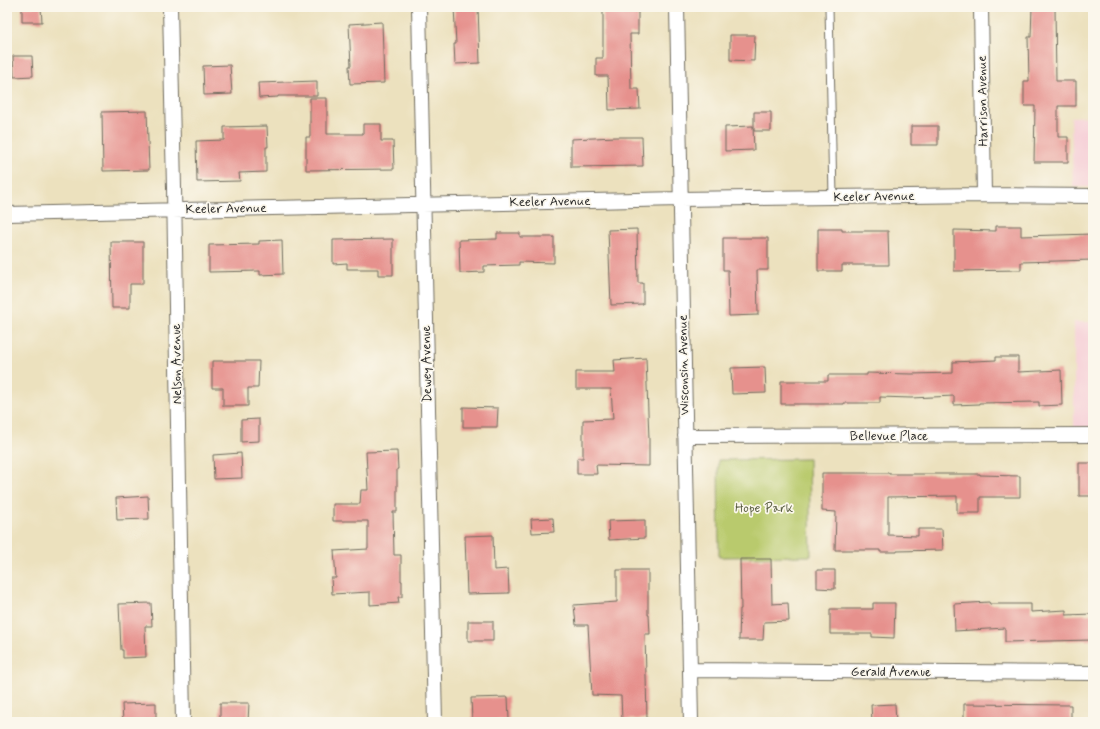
<svg xmlns="http://www.w3.org/2000/svg" width="1100" height="729" font-family="Mynerve,sans-serif">
<rect width="100%" height="100%" fill="#fbf7ec"/>
<filter id="ink" filterUnits="userSpaceOnUse"><feTurbulence type="fractalNoise" baseFrequency=".025" numOctaves="2"/><feDisplacementMap in="SourceGraphic" scale="8" xChannelSelector="R" yChannelSelector="G"/><feConvolveMatrix kernelMatrix="1 2 1 2 8 2 1 2 1" color-interpolation-filters="sRGB"/></filter>
<filter id="wash" filterUnits="userSpaceOnUse"><feTurbulence type="fractalNoise" baseFrequency=".012" numOctaves="4" result="noise"/><feDisplacementMap in="SourceGraphic" scale="16" xChannelSelector="R" yChannelSelector="G"/><feGaussianBlur stdDeviation="0.9" result="paint"/><feColorMatrix in="noise" values="0 0 0 0 0 0 0 0 0 0 0 0 0 0 0 0 0 1.4 0 .05"/><feComposite in="paint" operator="in"/></filter>
<g filter="url(#wash)">
<rect width="100%" height="100%" fill="#ece1be"/>
<!-- built -->
<path fill="#f6cfd7" d="M 1093,116 L 1093,187 L 1073,187 L 1071,117 Z
M 1074,322 L 1093,322 L 1093,427 L 1074,427 Z"/>
<!-- park -->
<path fill="#b9ca6d" stroke="#727a4c" d="M 809,459 L 811,556 L 719,557 L 718,460 Z"/>
<g id="blocks">
<!-- building -->
<path fill="#e6918d" d="M 22,7 L 41,7 L 42,22 L 22,22 Z
M 454,7 L 478,7 L 480,63 L 455,64 L 454,44 L 456,44 Z
M 603,7 L 638,7 L 638,34 L 630,34 L 631,89 L 639,89 L 640,109 L 609,110 L 608,76 L 596,76 L 596,58 L 603,58 Z
M 1032,7 L 1055,7 L 1056,81 L 1076,81 L 1076,106 L 1058,106 L 1058,137 L 1068,137 L 1068,162 L 1034,162 L 1035,106 L 1024,106 L 1024,81 L 1029,81 L 1028,37 L 1031,37 Z
M 382,22 L 384,83 L 350,84 L 349,66 L 351,66 L 349,24 Z
M 730,35 L 755,35 L 754,61 L 730,60 Z
M 13,56 L 32,56 L 33,76 L 14,77 Z
M 230,65 L 232,94 L 204,95 L 203,66 Z
M 317,81 L 317,96 L 278,96 L 278,97 L 259,98 L 258,83 Z
M 310,98 L 327,98 L 327,134 L 363,134 L 363,124 L 381,124 L 381,141 L 393,141 L 394,169 L 306,170 L 306,137 L 310,137 Z
M 147,111 L 149,170 L 103,171 L 102,112 Z
M 754,112 L 771,112 L 771,131 L 754,131 Z
M 267,126 L 268,147 L 266,147 L 266,172 L 239,173 L 240,181 L 197,182 L 196,141 L 224,140 L 224,127 Z
M 753,126 L 754,150 L 725,151 L 725,127 Z
M 911,126 L 938,126 L 938,145 L 911,145 Z
M 616,137 L 642,137 L 643,166 L 571,167 L 571,139 Z
M 996,226 L 1021,226 L 1021,236 L 1093,234 L 1093,260 L 1021,262 L 1021,270 L 954,271 L 954,230 L 996,231 Z
M 637,229 L 638,283 L 643,283 L 643,304 L 611,305 L 608,230 Z
M 818,229 L 842,229 L 842,231 L 888,231 L 889,265 L 842,265 L 842,271 L 818,271 Z
M 497,233 L 520,233 L 520,237 L 554,237 L 554,263 L 519,262 L 519,265 L 484,266 L 484,272 L 460,273 L 459,240 L 497,239 Z
M 723,238 L 768,238 L 768,270 L 757,270 L 758,315 L 729,316 L 728,270 L 723,270 Z
M 393,239 L 393,275 L 378,275 L 378,269 L 347,269 L 347,263 L 333,264 L 333,240 Z
M 282,240 L 283,274 L 260,275 L 260,271 L 209,272 L 209,245 L 259,244 L 259,241 Z
M 111,242 L 143,242 L 143,284 L 130,284 L 130,308 L 112,308 Z
M 996,357 L 1018,357 L 1018,372 L 1061,370 L 1062,405 L 1039,406 L 1039,402 L 979,403 L 979,404 L 954,405 L 954,396 L 911,398 L 880,397 L 880,403 L 844,403 L 844,404 L 781,404 L 781,381 L 828,381 L 828,375 L 867,375 L 867,373 L 912,374 L 953,373 L 953,362 L 996,360 Z
M 646,358 L 649,439 L 649,466 L 596,465 L 597,474 L 577,474 L 577,458 L 583,458 L 583,420 L 613,419 L 611,389 L 576,389 L 576,372 L 615,372 L 614,360 Z
M 212,361 L 259,361 L 258,388 L 248,388 L 248,406 L 223,406 L 223,388 L 212,388 Z
M 765,367 L 766,393 L 732,394 L 731,368 Z
M 463,407 L 498,408 L 497,427 L 463,427 Z
M 259,419 L 259,441 L 241,442 L 241,420 Z
M 397,451 L 398,469 L 397,469 L 397,512 L 393,512 L 394,555 L 401,555 L 401,581 L 402,581 L 402,597 L 398,597 L 399,603 L 370,605 L 370,592 L 332,594 L 331,578 L 336,578 L 334,551 L 368,549 L 368,521 L 333,521 L 333,504 L 360,504 L 361,490 L 368,490 L 366,452 Z
M 241,453 L 242,478 L 214,479 L 213,455 Z
M 1079,463 L 1093,463 L 1093,496 L 1079,496 Z
M 822,473 L 889,473 L 889,474 L 980,474 L 980,475 L 1020,476 L 1020,497 L 980,497 L 980,513 L 957,513 L 957,496 L 888,497 L 888,535 L 918,536 L 918,529 L 942,529 L 943,550 L 897,551 L 897,552 L 880,552 L 880,550 L 835,550 L 836,512 L 822,511 Z
M 148,496 L 149,519 L 117,520 L 116,498 Z
M 553,518 L 554,532 L 532,533 L 531,519 Z
M 645,520 L 645,538 L 609,540 L 608,521 Z
M 493,535 L 494,570 L 508,569 L 509,593 L 467,594 L 465,536 Z
M 740,559 L 771,559 L 772,604 L 788,603 L 789,621 L 764,622 L 763,640 L 739,640 L 740,609 L 741,609 Z
M 617,570 L 648,570 L 648,615 L 649,615 L 650,634 L 645,634 L 647,719 L 622,720 L 621,696 L 592,695 L 588,625 L 576,625 L 574,605 L 617,602 Z
M 817,570 L 835,570 L 835,589 L 817,588 Z
M 989,602 L 990,604 L 1031,604 L 1031,612 L 1066,610 L 1066,615 L 1093,614 L 1093,640 L 1005,642 L 1005,628 L 955,631 L 954,604 Z
M 151,603 L 152,626 L 145,626 L 146,657 L 123,658 L 123,650 L 121,650 L 119,604 Z
M 873,603 L 895,603 L 894,638 L 872,637 L 872,634 L 830,634 L 830,609 L 873,609 Z
M 468,621 L 493,621 L 493,641 L 468,641 Z
M 508,697 L 509,720 L 472,721 L 471,698 Z
M 156,703 L 156,722 L 123,722 L 122,704 Z
M 220,703 L 249,703 L 248,722 L 220,722 Z
M 895,704 L 896,722 L 872,722 L 871,705 Z
M 964,704 L 1071,705 L 1071,722 L 964,722 Z"/>
</g>
</g>
<g filter="url(#ink)">
<use href="#blocks" fill-opacity="0" stroke="#6f6b5e" stroke-width="1"/>
<g fill="none" stroke-linecap="round" stroke-linejoin="round">
<!-- lane casing -->
<g stroke="#6f6b5e" stroke-width="9">
<path id="lane" d="M 829,7 L 833,197"/>
</g>
<!-- street casing -->
<g stroke="#6f6b5e" stroke-width="16">
<path id="street" d="M 170,7 L 174,188 L 183,722
M 419,7 L 435,722
M 677,7 L 691,722
M 981,7 L 984,195
M 7,214 L 680,199 L 984,195 L 1093,196
M 685,436 L 1093,435
M 690,670 L 1093,673"/>
</g>
<!-- lane -->
<use href="#lane" stroke="#fff" stroke-width="7"/>
<!-- street -->
<use href="#street" stroke="#fff" stroke-width="14"/>
</g>
</g>
<g text-anchor="middle" dominant-baseline="central" stroke-width="3.5" stroke-linejoin="round" paint-order="stroke">
<!-- street labels -->
<g font-size="13" fill="#2b2b2b" stroke="#fbf7ec">
<text transform="translate(983 101) rotate(-91)">Harrison Avenue</text>
<text transform="translate(874 197) rotate(-1)">Keeler Avenue</text>
<text transform="translate(550 202) rotate(-1)">Keeler Avenue</text>
<text transform="translate(226 209) rotate(-1)">Keeler Avenue</text>
<text transform="translate(177 364) rotate(-91)">Nelson Avenue</text>
<text transform="translate(427 364) rotate(-91)">Dewey Avenue</text>
<text transform="translate(684 365) rotate(-91)">Wisconsin Avenue</text>
<text x="889" y="436">Bellevue Place</text>
<text x="891" y="672">Gerald Avenue</text>
</g>
<!-- park labels -->
<g font-size="13" fill="#565b3f" stroke="#fbf7ec">
<text x="764" y="508">Hope Park</text>
</g>
</g>
<!-- margin -->
<rect width="1100" height="729" fill="none" stroke="#fbf7ec" stroke-width="24"/>
</svg>
